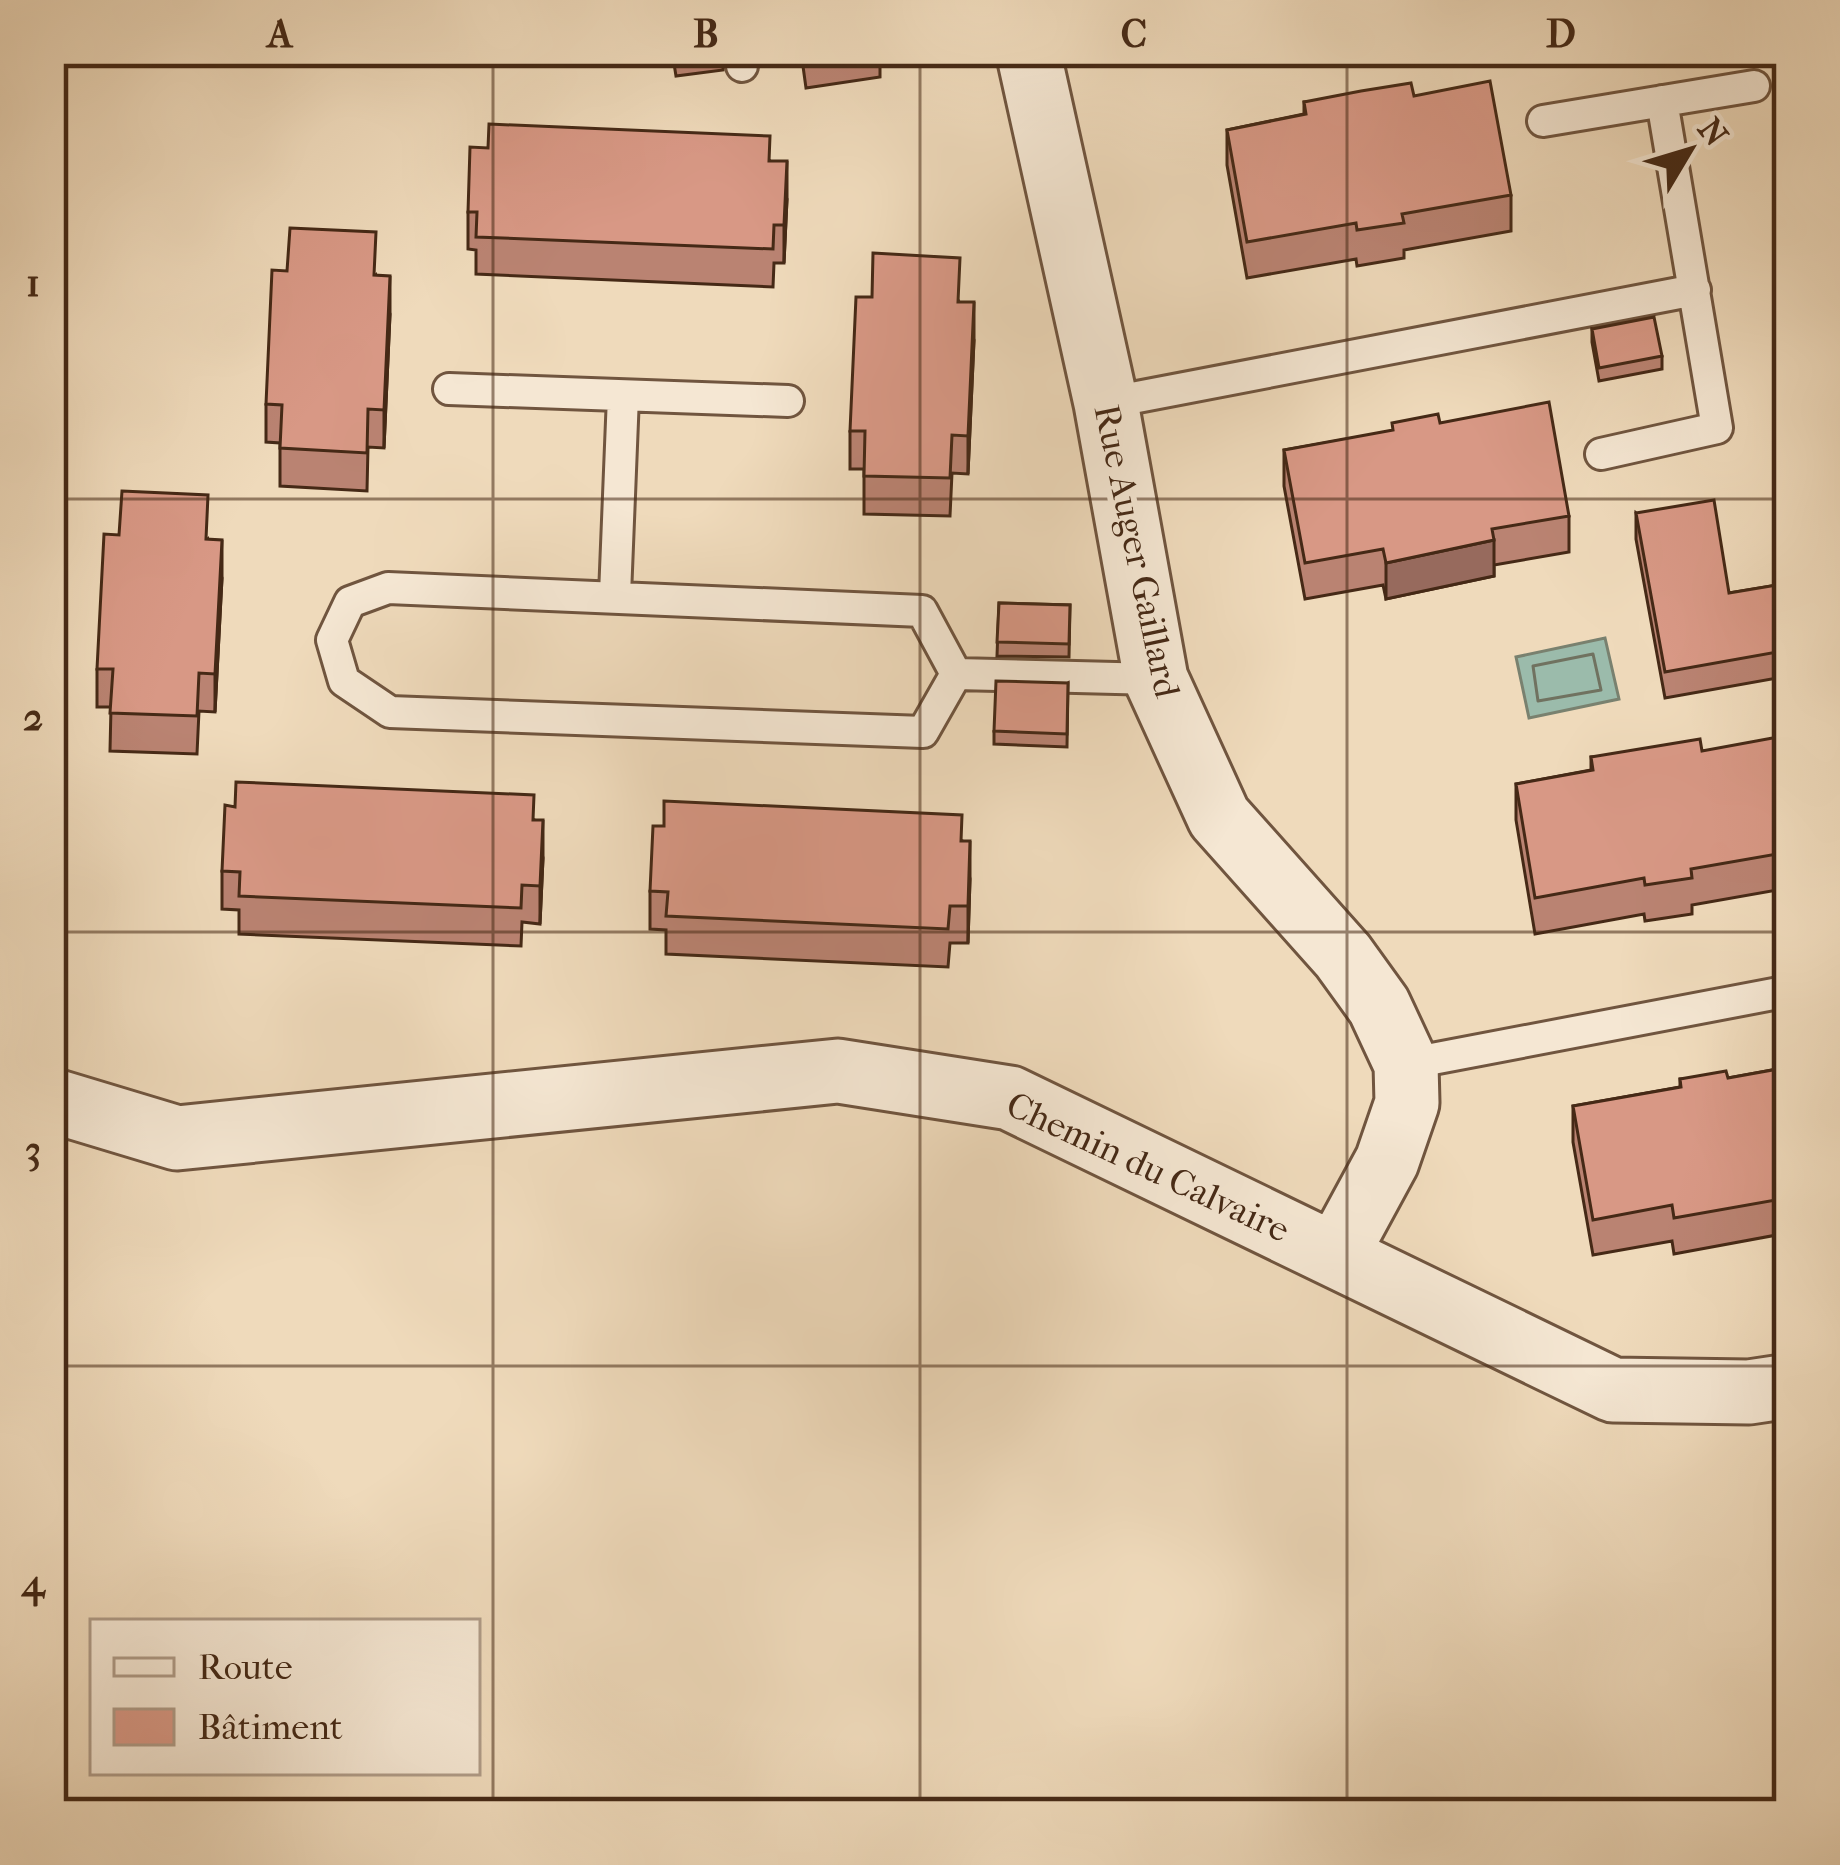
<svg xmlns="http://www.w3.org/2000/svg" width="1840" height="1865" font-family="'IM FELL French Canon',serif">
<rect width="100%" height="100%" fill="#efdabb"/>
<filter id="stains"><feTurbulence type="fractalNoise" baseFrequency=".00167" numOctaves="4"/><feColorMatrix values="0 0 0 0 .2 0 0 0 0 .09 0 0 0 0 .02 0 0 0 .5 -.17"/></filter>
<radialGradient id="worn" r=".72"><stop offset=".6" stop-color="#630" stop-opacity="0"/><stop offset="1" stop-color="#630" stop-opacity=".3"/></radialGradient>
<!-- water -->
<path fill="#9bbbab" stroke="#79816f" stroke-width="3" d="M 1605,638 L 1619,699 L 1529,718 L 1516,657 Z"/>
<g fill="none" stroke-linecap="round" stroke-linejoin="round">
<!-- shore -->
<path stroke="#707260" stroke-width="3" d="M 1593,654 L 1601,690 L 1538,701 L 1533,666 Z"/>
<!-- lane casing -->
<g stroke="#70553f" stroke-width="36">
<path id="lane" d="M 740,51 L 742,66
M 1543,121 L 1754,86
M 449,389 L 788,401
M 1106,403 L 1695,290
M 1601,454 L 1717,428 L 1662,101
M 388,588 L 922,611 L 956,674 L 923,732 L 390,712 L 344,681 L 332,640 L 350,602 Z
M 615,595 L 623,396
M 956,674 L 1156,679
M 1406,1064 L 1789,991"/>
</g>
<!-- street casing -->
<g stroke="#70553f" stroke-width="69">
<path id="street" d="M 1028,51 L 1106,403 L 1156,679 L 1219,817 L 1343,956 L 1379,1006 L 1406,1064 L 1407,1103 L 1387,1161 L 1336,1255
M 51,1100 L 177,1138 L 838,1071 L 1010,1098 L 1613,1390 L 1749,1392 L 1789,1386"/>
</g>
<!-- lane -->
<use href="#lane" stroke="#f5e7d3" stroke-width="30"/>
<!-- street -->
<use href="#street" stroke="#f5e7d3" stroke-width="63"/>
</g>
<!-- wall -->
<path fill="#ba8372" stroke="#452916" stroke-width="3" d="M 672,51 L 723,51 L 723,70 L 676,76 Z
M 758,51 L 880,51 L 880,77 L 806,88 L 802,59 L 761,64 Z
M 1414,96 L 1511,195 L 1511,231 L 1404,250 L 1404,258 L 1357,266 L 1356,259 L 1247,278 L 1227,165 L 1227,130 L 1304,114 L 1304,102 Z
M 770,161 L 787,199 L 784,263 L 774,263 L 773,287 L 476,274 L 476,250 L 468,249 L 468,212 Z
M 376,275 L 390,314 L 384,448 L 368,447 L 367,491 L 280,486 L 280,443 L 266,442 L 266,404 Z
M 1789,289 L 1789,371 L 1783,372 L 1777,340 L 1777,292 Z
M 959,302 L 974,340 L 968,474 L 952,473 L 950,516 L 864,514 L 864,469 L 850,469 L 850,431 Z
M 1592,329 L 1662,356 L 1662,369 L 1599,381 L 1592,342 Z
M 1440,423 L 1569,516 L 1569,552 L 1494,565 L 1494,576 L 1386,599 L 1383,585 L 1305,599 L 1284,486 L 1284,450 Z
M 1636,513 L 1729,593 L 1789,583 L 1789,676 L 1665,698 L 1636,539 Z
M 208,539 L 222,578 L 215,712 L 199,711 L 197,754 L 110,751 L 111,707 L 97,707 L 97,669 Z
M 999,603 L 1070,605 L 1069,657 L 997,656 Z
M 1068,683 L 1067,747 L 994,744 L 994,731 Z
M 1702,751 L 1789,796 L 1789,888 L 1692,905 L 1692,914 L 1645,921 L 1644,914 L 1535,934 L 1516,820 L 1516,784 L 1591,770 L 1591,757 Z
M 534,820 L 543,858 L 540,924 L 522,922 L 521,946 L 239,934 L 239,910 L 222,909 L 222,871 Z
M 962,841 L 970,879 L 968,943 L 950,943 L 948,967 L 666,954 L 666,930 L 650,929 L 650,891 Z
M 1789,1067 L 1789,1220 L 1782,1221 L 1782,1234 L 1674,1254 L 1672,1241 L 1593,1255 L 1573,1142 L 1573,1106 L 1680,1087 L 1680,1079 L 1728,1078 Z"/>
<!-- shaded-wall -->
<path fill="#976a5d" stroke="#452916" stroke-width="3" d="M 787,161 L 787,199 L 784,263 L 784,225 Z
M 390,276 L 390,314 L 384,448 L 384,410 Z
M 974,302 L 974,340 L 968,474 L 968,436 Z
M 222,540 L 222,578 L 215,712 L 215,674 Z
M 1494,540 L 1494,576 L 1386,599 L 1386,563 Z
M 543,820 L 543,858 L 540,924 L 540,886 Z
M 970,841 L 970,879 L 968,943 L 968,906 Z"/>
<!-- building -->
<path fill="#d89885" stroke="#452916" stroke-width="3" d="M 1490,81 L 1511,195 L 1402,214 L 1404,223 L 1357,230 L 1356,223 L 1247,242 L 1227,130 L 1306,114 L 1304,102 L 1361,91 L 1411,83 L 1414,96 Z
M 489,124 L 770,136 L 769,161 L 787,161 L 784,225 L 774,225 L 773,249 L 476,237 L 477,212 L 468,212 L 470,147 L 488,148 Z
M 290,228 L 376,232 L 374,275 L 390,276 L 384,410 L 368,409 L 367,453 L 280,448 L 282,405 L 266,404 L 272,270 L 287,271 Z
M 873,253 L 960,258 L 958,302 L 974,302 L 968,436 L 952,435 L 950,478 L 864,476 L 865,431 L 850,431 L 856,297 L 872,297 Z
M 1789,289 L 1789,323 L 1783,323 L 1777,292 Z
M 1654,317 L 1662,356 L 1599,368 L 1592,329 Z
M 1549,402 L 1569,516 L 1492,529 L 1494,540 L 1386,563 L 1383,549 L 1305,563 L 1284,450 L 1393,430 L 1392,423 L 1438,414 L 1440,423 Z
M 122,491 L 208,495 L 206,539 L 222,540 L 215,674 L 199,673 L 197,716 L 110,713 L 113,669 L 97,669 L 104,534 L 119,535 Z
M 1714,500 L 1729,593 L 1789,583 L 1789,650 L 1665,672 L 1636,513 Z
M 999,603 L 1070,605 L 1069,644 L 997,642 Z
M 996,681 L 1068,683 L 1067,734 L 994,731 Z
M 1778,737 L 1789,796 L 1789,852 L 1691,869 L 1692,878 L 1645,885 L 1644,878 L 1535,898 L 1516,784 L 1593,770 L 1591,757 L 1700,739 L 1702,751 Z
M 236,782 L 534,795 L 533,820 L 543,820 L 540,886 L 522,885 L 521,908 L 239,896 L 240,872 L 222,871 L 225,805 L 235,807 Z
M 664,801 L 962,815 L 961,841 L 970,841 L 968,906 L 950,906 L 948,929 L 666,916 L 668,892 L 650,891 L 653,826 L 664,826 Z
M 1789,1067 L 1789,1184 L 1779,1186 L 1782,1199 L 1674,1218 L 1672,1205 L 1593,1220 L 1573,1106 L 1681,1087 L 1680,1079 L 1726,1071 L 1728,1078 Z"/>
<!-- grid -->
<path fill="none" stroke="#452916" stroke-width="3" stroke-opacity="0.55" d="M 493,51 L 493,1814M 920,51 L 920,1814M 1347,51 L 1347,1814M 51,499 L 1789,499M 51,932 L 1789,932M 51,1366 L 1789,1366"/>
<g text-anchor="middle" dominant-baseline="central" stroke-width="12" stroke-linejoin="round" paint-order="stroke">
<!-- street labels -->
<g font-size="36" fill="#452916" stroke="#f5e7d3">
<text transform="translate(1137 551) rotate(78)">Rue Auger Gaillard</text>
<text transform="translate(1148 1167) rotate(25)">Chemin du Calvaire</text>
</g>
</g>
<!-- margin -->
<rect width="1840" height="1865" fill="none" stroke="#efdabb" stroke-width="132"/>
<!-- legend -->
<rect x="90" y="1619" width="390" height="156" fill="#f5e7d3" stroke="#af9b87" stroke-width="3"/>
<rect x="114" y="1658" width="60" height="18" fill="#f5e7d3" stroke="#af9b87" stroke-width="3"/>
<text x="198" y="1679" font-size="36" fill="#452916">Route</text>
<rect x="114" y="1709" width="60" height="36" fill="#d89885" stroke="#af9b87" stroke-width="3"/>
<text x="198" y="1739" font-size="36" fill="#452916">Bâtiment</text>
<!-- north arrow -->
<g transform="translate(1690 150) rotate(52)" stroke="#f5e7d3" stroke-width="9" paint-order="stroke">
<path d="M0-9L21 45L0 30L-21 45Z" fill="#452916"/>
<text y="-18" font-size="33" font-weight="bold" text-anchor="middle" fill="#452916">N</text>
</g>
<rect x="66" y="66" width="1708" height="1733" fill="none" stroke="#452916" stroke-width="4.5"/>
<g font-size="39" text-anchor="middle" font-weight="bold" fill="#452916">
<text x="280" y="47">A</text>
<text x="706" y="47">B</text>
<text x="1134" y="47">C</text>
<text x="1561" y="47">D</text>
<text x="33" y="296">1</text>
<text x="33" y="730">2</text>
<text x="33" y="1163">3</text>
<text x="33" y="1596">4</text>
</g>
<rect width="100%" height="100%" filter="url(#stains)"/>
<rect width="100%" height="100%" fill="url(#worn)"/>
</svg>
